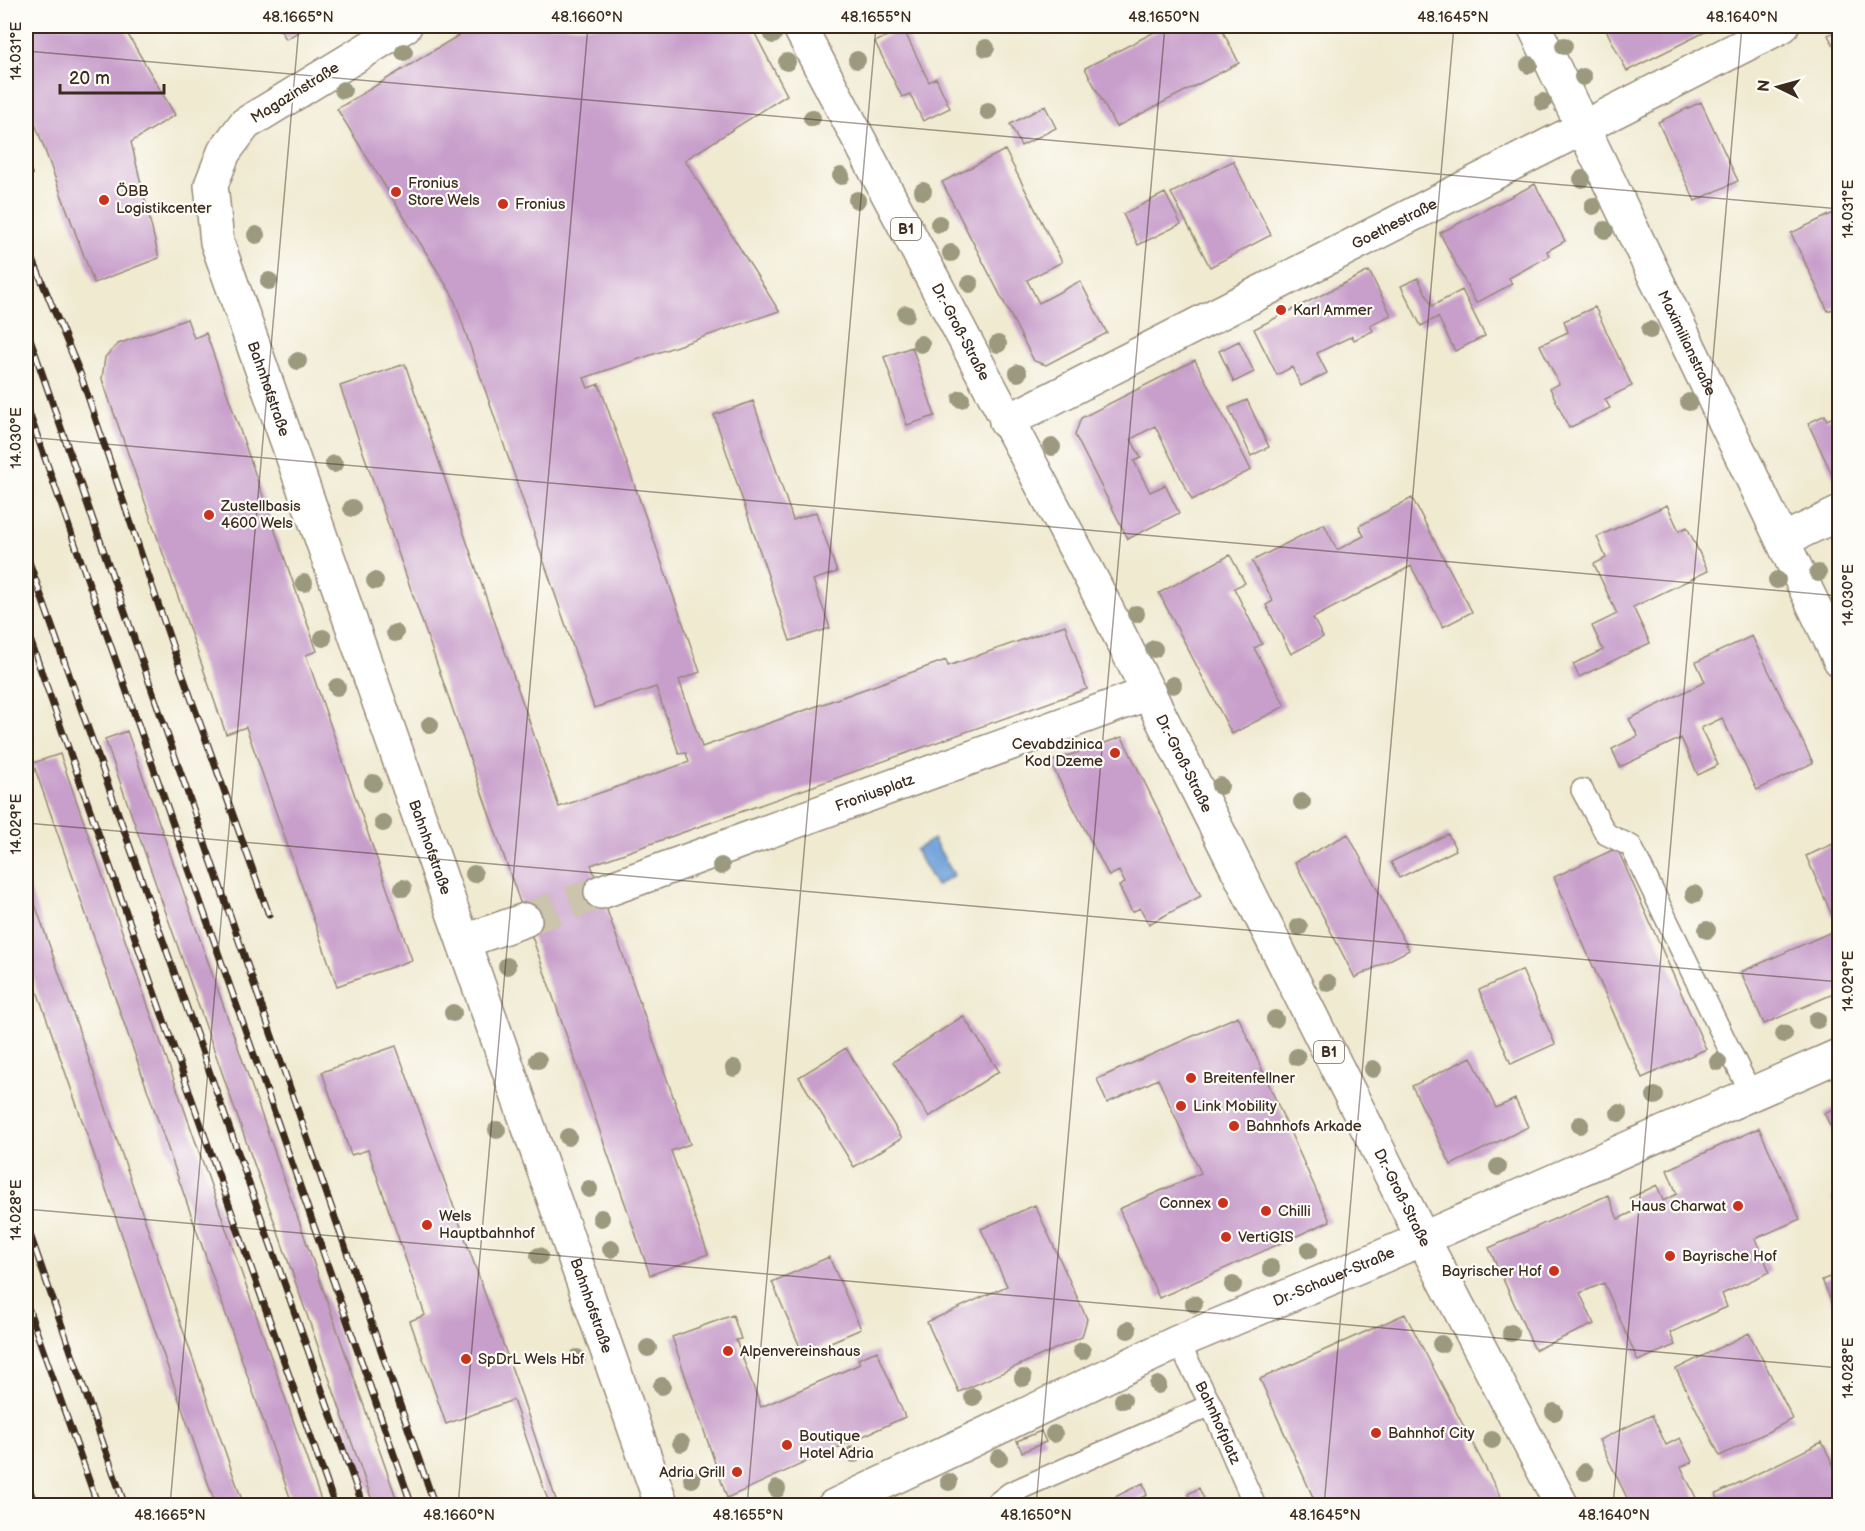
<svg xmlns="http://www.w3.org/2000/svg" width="1865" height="1531" font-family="'Balsamiq Sans',sans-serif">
<rect width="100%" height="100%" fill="#fdfcf7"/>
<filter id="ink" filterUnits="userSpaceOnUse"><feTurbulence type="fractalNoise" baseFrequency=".0167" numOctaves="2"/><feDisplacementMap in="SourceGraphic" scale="12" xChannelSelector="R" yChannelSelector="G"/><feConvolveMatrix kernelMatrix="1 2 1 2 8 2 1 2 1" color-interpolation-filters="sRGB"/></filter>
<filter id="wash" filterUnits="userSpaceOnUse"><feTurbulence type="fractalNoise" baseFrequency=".008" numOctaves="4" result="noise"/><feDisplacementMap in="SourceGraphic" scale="24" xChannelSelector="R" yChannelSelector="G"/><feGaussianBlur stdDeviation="1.35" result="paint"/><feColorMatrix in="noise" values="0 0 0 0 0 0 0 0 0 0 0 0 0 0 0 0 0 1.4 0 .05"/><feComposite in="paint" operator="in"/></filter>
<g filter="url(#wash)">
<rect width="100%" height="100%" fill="#f0ead1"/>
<!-- water -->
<path fill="#6fa1da" stroke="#55667c" stroke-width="1.5" d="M 933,839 L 954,875 L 936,886 L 915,850 Z"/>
<g id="blocks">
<!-- building -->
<path fill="#c89fcb" d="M 26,26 L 123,26 L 175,115 L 131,142 L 159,258 L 94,283 L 26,99 Z
M 278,26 L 309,26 L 286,39 Z
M 474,26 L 751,26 L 787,95 L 685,160 L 779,311 L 584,378 L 588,388 L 599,384 L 700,672 L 679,680 L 702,747 L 946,660 L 948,666 L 1065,625 L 1087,689 L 591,865 L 690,1144 L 671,1151 L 708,1254 L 650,1275 L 340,386 L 405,364 L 559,807 L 689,762 L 686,753 L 679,754 L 656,687 L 594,708 L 453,296 L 337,109 Z
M 1166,26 L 1220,26 L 1239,63 L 1116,127 L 1085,68 Z
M 1604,26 L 1717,26 L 1627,71 Z
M 903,28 L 929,82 L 936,78 L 950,108 L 923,121 L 910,94 L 902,97 L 875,42 Z
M 1840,29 L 1840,59 L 1828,35 Z
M 1701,102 L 1738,181 L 1695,201 L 1658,122 Z
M 1045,106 L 1056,128 L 1021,146 L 1010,124 Z
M 1005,150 L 1062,262 L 1027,280 L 1039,303 L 1080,281 L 1107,333 L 1046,365 L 1034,361 L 942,182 Z
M 1233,161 L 1271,235 L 1210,267 L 1171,193 Z
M 1535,184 L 1565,241 L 1547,251 L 1549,256 L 1509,278 L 1512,284 L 1476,303 L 1440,233 Z
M 1165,193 L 1181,224 L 1138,245 L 1123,214 Z
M 1840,210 L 1840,306 L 1828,311 L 1791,233 Z
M 1369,271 L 1391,315 L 1370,325 L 1373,331 L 1354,340 L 1352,336 L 1317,353 L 1327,373 L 1301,386 L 1292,367 L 1277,375 L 1254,329 Z
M 1418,278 L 1432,306 L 1462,290 L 1485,336 L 1455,351 L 1438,317 L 1421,326 L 1401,286 Z
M 1595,307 L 1632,386 L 1605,399 L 1610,408 L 1569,428 L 1550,388 L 1559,384 L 1540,345 L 1568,332 L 1564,321 Z
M 187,319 L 194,338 L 206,333 L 317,651 L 306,655 L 412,960 L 337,986 L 246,727 L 226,734 L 102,379 L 105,357 L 118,344 Z
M 1239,341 L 1254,372 L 1234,382 L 1219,351 Z
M 912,347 L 935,416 L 907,425 L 884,357 Z
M 1195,360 L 1251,470 L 1192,500 L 1155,426 L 1131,439 L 1141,458 L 1134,461 L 1150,492 L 1165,485 L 1179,513 L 1128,539 L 1075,435 L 1081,418 Z
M 1247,400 L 1269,447 L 1251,456 L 1229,408 Z
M 753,401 L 793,520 L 816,512 L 837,572 L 813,580 L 830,628 L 790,641 L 714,415 Z
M 1840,414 L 1840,486 L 1838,487 L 1808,423 L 1825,415 L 1827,420 Z
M 1412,498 L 1472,612 L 1443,627 L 1411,566 L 1313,618 L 1323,637 L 1291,654 L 1266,605 L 1273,601 L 1252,561 L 1324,524 L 1337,550 L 1364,536 L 1359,526 Z
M 1667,505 L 1679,531 L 1687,527 L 1708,571 L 1633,607 L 1650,643 L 1579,677 L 1573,664 L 1603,650 L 1592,626 L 1617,614 L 1594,564 L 1606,558 L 1597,537 Z
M 1230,555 L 1245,583 L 1234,588 L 1262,644 L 1254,648 L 1285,706 L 1232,734 L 1159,593 Z
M 1752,636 L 1813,763 L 1757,790 L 1722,718 L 1701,728 L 1718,765 L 1698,775 L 1681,738 L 1620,767 L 1612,749 L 1638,736 L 1629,719 L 1705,682 L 1696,662 Z
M 127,731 L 399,1506 L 374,1506 L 105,739 Z
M 1122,737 L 1201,896 L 1149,924 L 1140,908 L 1132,912 L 1119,886 L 1125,883 L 1119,871 L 1109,876 L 1050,762 Z
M 60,754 L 323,1506 L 293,1506 L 33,763 Z
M 1348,834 L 1409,950 L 1355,978 L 1295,862 Z
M 1448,834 L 1456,850 L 1399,878 L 1391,862 Z
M 1840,841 L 1840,991 L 1764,1024 L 1741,972 L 1838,929 L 1806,856 Z
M 1617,848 L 1706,1049 L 1642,1078 L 1554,877 Z
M 26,878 L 244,1506 L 216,1506 L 26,959 Z
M 1522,970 L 1555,1044 L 1511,1064 L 1479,990 Z
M 963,1016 L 999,1071 L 929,1117 L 893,1062 Z
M 1238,1016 L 1330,1221 L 1159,1298 L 1119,1209 L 1201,1173 L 1158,1079 L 1107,1103 L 1097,1079 Z
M 396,1046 L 522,1397 L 558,1506 L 550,1506 L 513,1400 L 446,1424 L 410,1321 L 425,1315 L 368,1150 L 351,1155 L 322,1072 Z
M 846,1048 L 902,1138 L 854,1167 L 799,1077 Z
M 1471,1057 L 1496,1108 L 1515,1099 L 1528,1127 L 1451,1165 L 1412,1086 Z
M 1840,1106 L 1840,1145 L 1824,1113 Z
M 1759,1128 L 1800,1219 L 1755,1239 L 1770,1272 L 1722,1294 L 1727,1307 L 1670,1333 L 1675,1345 L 1638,1361 L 1604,1283 L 1580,1293 L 1594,1324 L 1535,1350 L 1489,1248 L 1608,1195 L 1618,1219 L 1635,1211 L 1630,1198 L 1657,1185 L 1663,1201 L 1677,1194 L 1667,1170 Z
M 1840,1195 L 1840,1215 L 1832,1198 Z
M 1035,1205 L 1087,1319 L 1082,1337 L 959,1392 L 927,1322 L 1007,1286 L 981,1229 Z
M 829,1257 L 861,1329 L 803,1354 L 772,1282 Z
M 1840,1273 L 1840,1320 L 1822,1280 Z
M 1405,1314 L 1496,1488 L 1505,1506 L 1317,1506 L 1260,1379 Z
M 733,1315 L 741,1339 L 736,1340 L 761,1407 L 860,1364 L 858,1359 L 877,1351 L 905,1417 L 727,1498 L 672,1337 Z
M 1749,1333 L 1793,1419 L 1720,1456 L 1676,1369 Z
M 1652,1415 L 1666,1445 L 1680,1438 L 1692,1462 L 1681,1467 L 1700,1506 L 1631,1506 L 1599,1440 Z
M 1041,1431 L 1046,1442 L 1022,1452 L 1017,1441 Z
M 1822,1442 L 1840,1479 L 1840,1502 L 1833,1506 L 1721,1506 L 1716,1494 Z
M 1143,1483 L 1147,1495 L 1123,1506 L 1097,1506 Z
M 1199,1488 L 1207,1506 L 1193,1506 L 1188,1494 Z"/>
</g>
</g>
<g filter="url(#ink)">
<use href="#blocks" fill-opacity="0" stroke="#968a78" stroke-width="1.5"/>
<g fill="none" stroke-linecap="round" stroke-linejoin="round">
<!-- minor-tunnel -->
<path stroke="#ccc4ad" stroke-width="33" stroke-dasharray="33 16" stroke-linecap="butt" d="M 525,920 L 601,892"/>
<!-- service casing -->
<g stroke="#968a78" stroke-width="24">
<g id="service">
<path d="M 1582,790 L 1606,834 L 1631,846 L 1751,1094"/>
<path id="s1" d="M 1178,1342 L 1211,1405 L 1255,1506"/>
<path d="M 993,1506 L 1010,1493 L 1211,1405"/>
</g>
</g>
<!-- minor casing -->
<g stroke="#968a78" stroke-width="36">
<g id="minor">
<path id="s2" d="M 1534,26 L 1840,660"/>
<path id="s3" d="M 1006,422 L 1782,26"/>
<path d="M 1783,540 L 1840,513"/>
<path id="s4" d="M 601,892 L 1149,693"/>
<path d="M 465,941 L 525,920"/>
<path id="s5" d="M 834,1506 L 1178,1342 L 1374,1260 L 1840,1055"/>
</g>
</g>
<!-- tertiary casing -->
<g stroke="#968a78" stroke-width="36">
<g id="tertiary">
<path id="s6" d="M 405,26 L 245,124 L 224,152 L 211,185 L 217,242 L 662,1506"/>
</g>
</g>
<!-- primary casing -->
<g stroke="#968a78" stroke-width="36">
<g id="primary">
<path id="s7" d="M 799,26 L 1093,582 L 1423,1239 L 1562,1506"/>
</g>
</g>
<!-- service -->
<use href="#service" stroke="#fff" stroke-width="21"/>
<!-- minor -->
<use href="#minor" stroke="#fff" stroke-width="33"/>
<!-- tertiary -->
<use href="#tertiary" stroke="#fff" stroke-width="33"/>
<!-- primary -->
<use href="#primary" stroke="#fff" stroke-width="33"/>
<!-- rail casing -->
<g stroke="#3b2a1e" stroke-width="7">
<path id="rail" d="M 26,166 L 29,174
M 26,243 L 80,373 L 173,648 L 269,915
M 26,327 L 435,1506
M 26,404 L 412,1506
M 26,553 L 363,1506
M 26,628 L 335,1506
M 26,1223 L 125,1506
M 26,1302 L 98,1506
M 26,1478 L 35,1506"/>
</g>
<!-- rail -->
<use href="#rail" stroke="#fdfcf7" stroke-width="4.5" stroke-dasharray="14" stroke-linecap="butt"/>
</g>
<!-- trees -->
<g fill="#9b997e">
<circle cx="773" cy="35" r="9"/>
<circle cx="1564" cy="46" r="9"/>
<circle cx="986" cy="48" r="9"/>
<circle cx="404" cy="52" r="9"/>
<circle cx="857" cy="60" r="9"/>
<circle cx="787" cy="62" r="9"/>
<circle cx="1529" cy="65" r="9"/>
<circle cx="1583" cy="77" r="9"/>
<circle cx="343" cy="90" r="9"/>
<circle cx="1543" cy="102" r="9"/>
<circle cx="988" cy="111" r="9"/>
<circle cx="812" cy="118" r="9"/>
<circle cx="841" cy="176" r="9"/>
<circle cx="1582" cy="179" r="9"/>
<circle cx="923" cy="191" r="9"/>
<circle cx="857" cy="200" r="9"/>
<circle cx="1593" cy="206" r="9"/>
<circle cx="939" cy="224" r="9"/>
<circle cx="1605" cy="230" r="9"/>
<circle cx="256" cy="235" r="9"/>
<circle cx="951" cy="253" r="9"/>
<circle cx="269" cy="281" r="9"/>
<circle cx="970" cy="284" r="9"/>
<circle cx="906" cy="314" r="9"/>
<circle cx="1650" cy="330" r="9"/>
<circle cx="921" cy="344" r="9"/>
<circle cx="998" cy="344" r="9"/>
<circle cx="298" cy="361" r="9"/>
<circle cx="1018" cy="373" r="9"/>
<circle cx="961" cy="399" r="9"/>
<circle cx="1689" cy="402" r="9"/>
<circle cx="1052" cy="447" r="9"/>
<circle cx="334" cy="464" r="9"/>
<circle cx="352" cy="508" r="9"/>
<circle cx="1818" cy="573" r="9"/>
<circle cx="1777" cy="580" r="9"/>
<circle cx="375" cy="581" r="9"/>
<circle cx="304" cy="583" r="9"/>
<circle cx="1136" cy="614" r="9"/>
<circle cx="395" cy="633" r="9"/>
<circle cx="323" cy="638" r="9"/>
<circle cx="1154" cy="649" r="9"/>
<circle cx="1173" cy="685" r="9"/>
<circle cx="337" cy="687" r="9"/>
<circle cx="430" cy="725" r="9"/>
<circle cx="373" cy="783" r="9"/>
<circle cx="1220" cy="786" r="9"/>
<circle cx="1302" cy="802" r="9"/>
<circle cx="383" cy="823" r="9"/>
<circle cx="721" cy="866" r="9"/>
<circle cx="474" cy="874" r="9"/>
<circle cx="403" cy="888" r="9"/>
<circle cx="1694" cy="894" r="9"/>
<circle cx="1299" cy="927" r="9"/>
<circle cx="1707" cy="930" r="9"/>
<circle cx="507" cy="966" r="9"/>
<circle cx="1328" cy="983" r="9"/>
<circle cx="453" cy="1013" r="9"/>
<circle cx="1275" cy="1019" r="9"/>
<circle cx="1817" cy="1020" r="9"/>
<circle cx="1784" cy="1034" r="9"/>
<circle cx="1297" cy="1057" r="9"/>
<circle cx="538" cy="1060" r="9"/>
<circle cx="1718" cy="1062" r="9"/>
<circle cx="734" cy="1068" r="9"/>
<circle cx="1373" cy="1069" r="9"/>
<circle cx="1655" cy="1096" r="9"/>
<circle cx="1619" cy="1113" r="9"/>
<circle cx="1580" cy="1125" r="9"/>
<circle cx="497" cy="1130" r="9"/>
<circle cx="568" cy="1137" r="9"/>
<circle cx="1498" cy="1167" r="9"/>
<circle cx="589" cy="1189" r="9"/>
<circle cx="601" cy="1218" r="9"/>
<circle cx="611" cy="1249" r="9"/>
<circle cx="1309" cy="1250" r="9"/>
<circle cx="539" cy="1256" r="9"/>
<circle cx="1271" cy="1268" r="9"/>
<circle cx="1233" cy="1285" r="9"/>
<circle cx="1194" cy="1304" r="9"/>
<circle cx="1128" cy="1330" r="9"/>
<circle cx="1511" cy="1333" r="9"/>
<circle cx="1441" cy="1344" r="9"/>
<circle cx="648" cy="1348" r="9"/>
<circle cx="1082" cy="1351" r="9"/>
<circle cx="577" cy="1358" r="9"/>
<circle cx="1023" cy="1378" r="9"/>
<circle cx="1158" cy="1385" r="9"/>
<circle cx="662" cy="1386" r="9"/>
<circle cx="973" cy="1397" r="9"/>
<circle cx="1123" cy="1400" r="9"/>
<circle cx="1554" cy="1412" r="9"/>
<circle cx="1054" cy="1434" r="9"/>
<circle cx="1492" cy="1440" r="9"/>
<circle cx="681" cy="1443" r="9"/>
<circle cx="854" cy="1454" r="9"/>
<circle cx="999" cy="1458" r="9"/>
<circle cx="1585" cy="1472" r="9"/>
<circle cx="692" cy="1479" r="9"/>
<circle cx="949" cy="1482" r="9"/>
<circle cx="777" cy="1489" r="9"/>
</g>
</g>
<!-- ticks -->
<path fill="none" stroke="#3b2a1e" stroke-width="1.5" stroke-opacity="0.45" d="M 26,51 L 1840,209M 26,437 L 1840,596M 26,823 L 1840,982M 26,1209 L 1840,1368M 170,1506 L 299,26M 458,1506 L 588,26M 747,1506 L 876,26M 1036,1506 L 1165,26M 1324,1506 L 1454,26M 1613,1506 L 1742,26"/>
<!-- markers -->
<g fill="#c8321e" stroke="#fdfcf7" stroke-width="2">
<circle cx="396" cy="192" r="6"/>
<circle cx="104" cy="200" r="6"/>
<circle cx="503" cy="204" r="6"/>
<circle cx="1281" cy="310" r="6"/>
<circle cx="209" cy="515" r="6"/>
<circle cx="1115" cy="753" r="6"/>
<circle cx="1191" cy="1078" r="6"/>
<circle cx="1181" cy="1106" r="6"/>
<circle cx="1234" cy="1126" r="6"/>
<circle cx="1223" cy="1203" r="6"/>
<circle cx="1738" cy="1206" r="6"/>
<circle cx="1266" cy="1211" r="6"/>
<circle cx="427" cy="1225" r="6"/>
<circle cx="1226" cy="1237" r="6"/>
<circle cx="1670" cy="1256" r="6"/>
<circle cx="1554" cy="1271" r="6"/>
<circle cx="728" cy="1351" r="6"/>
<circle cx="466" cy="1359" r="6"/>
<circle cx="1376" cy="1433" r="6"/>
<circle cx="787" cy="1445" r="6"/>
<circle cx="737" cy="1472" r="6"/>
</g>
<g text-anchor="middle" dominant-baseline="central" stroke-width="4.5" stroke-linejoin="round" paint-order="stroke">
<!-- shield labels -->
<g fill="#fdfcf7" stroke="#75695f" stroke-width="1.5">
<rect x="891" y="218" width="30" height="22" rx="4.5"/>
<rect x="1314" y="1041" width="30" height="22" rx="4.5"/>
</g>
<g font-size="14" font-weight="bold" fill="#3b2a1e">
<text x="906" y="229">B1</text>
<text x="1329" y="1052">B1</text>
</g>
<!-- street labels -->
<g font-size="15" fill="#3b2a1e" stroke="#fdfcf7">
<text transform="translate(295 93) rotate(-32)">Magazinstraße</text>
<text stroke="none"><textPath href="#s3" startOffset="436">Goethestraße</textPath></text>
<text stroke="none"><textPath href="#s7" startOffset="346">Dr.-Groß-Straße</textPath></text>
<text stroke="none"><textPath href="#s2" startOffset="352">Maximilianstraße</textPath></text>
<text stroke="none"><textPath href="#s6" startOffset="471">Bahnhofstraße</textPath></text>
<text stroke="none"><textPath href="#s7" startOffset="832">Dr.-Groß-Straße</textPath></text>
<text stroke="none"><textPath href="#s4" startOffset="291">Froniusplatz</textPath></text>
<text stroke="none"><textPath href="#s6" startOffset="957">Bahnhofstraße</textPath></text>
<text stroke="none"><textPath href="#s7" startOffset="1318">Dr.-Groß-Straße</textPath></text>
<text stroke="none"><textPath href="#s5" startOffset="550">Dr.-Schauer-Straße</textPath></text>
<text stroke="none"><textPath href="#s6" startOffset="1443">Bahnhofstraße</textPath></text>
<text stroke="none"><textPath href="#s1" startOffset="90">Bahnhofplatz</textPath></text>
</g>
<!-- poi labels -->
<g font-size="15" fill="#3b2a1e" stroke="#fdfcf7" text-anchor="start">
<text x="408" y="183">Fronius<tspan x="408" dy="17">Store Wels</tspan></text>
<text x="116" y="191">ÖBB<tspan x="116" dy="17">Logistikcenter</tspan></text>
<text x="515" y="204">Fronius</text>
<text x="1293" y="310">Karl Ammer</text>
<text x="221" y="506">Zustellbasis<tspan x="221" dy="17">4600 Wels</tspan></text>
<text x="1103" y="744" text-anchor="end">Cevabdzinica<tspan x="1103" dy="17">Kod Dzeme</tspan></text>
<text x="1203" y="1078">Breitenfellner</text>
<text x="1193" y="1106">Link Mobility</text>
<text x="1246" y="1126">Bahnhofs Arkade</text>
<text x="1211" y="1203" text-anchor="end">Connex</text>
<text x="1726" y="1206" text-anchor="end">Haus Charwat</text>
<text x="1278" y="1211">Chilli</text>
<text x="439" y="1216">Wels<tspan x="439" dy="17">Hauptbahnhof</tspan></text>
<text x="1238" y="1237">VertiGIS</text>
<text x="1682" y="1256">Bayrische Hof</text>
<text x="1542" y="1271" text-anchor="end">Bayrischer Hof</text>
<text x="740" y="1351">Alpenvereinshaus</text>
<text x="478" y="1359">SpDrL Wels Hbf</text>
<text x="1388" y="1433">Bahnhof City</text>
<text x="799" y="1436">Boutique<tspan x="799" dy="17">Hotel Adria</tspan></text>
<text x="725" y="1472" text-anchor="end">Adria Grill</text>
</g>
</g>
<!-- margin -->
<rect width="1865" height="1531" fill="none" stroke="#fdfcf7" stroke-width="66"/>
<!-- north arrow -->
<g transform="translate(1778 87) rotate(275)" stroke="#fdfcf7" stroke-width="4.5" paint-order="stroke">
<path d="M0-4.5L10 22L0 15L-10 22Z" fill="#3b2a1e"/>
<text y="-9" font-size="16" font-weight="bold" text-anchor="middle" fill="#3b2a1e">N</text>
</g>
<!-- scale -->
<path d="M60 84v9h104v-9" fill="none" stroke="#3b2a1e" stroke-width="3"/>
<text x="69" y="84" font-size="18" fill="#3b2a1e" stroke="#fdfcf7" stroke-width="4.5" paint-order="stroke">20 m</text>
<rect x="33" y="33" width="1799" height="1465" fill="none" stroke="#3b2a1e" stroke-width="2"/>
<g font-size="15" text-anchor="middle" fill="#3b2a1e">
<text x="298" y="22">48.1665°N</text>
<text x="587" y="22">48.1660°N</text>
<text x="876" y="22">48.1655°N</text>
<text x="1164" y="22">48.1650°N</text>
<text x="1453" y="22">48.1645°N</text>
<text x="1742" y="22">48.1640°N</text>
<text transform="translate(16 51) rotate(-90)" y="5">14.031°E</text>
<text transform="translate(1848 209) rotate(-90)" y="5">14.031°E</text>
<text transform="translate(16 438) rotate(-90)" y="5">14.030°E</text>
<text transform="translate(1848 595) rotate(-90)" y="5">14.030°E</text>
<text transform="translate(16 824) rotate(-90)" y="5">14.029°E</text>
<text transform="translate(1848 981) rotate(-90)" y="5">14.029°E</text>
<text transform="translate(16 1210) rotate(-90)" y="5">14.028°E</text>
<text transform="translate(1848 1368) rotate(-90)" y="5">14.028°E</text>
<text x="170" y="1520">48.1665°N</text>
<text x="459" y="1520">48.1660°N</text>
<text x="748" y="1520">48.1655°N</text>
<text x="1036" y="1520">48.1650°N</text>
<text x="1325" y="1520">48.1645°N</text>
<text x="1614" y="1520">48.1640°N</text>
</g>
</svg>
